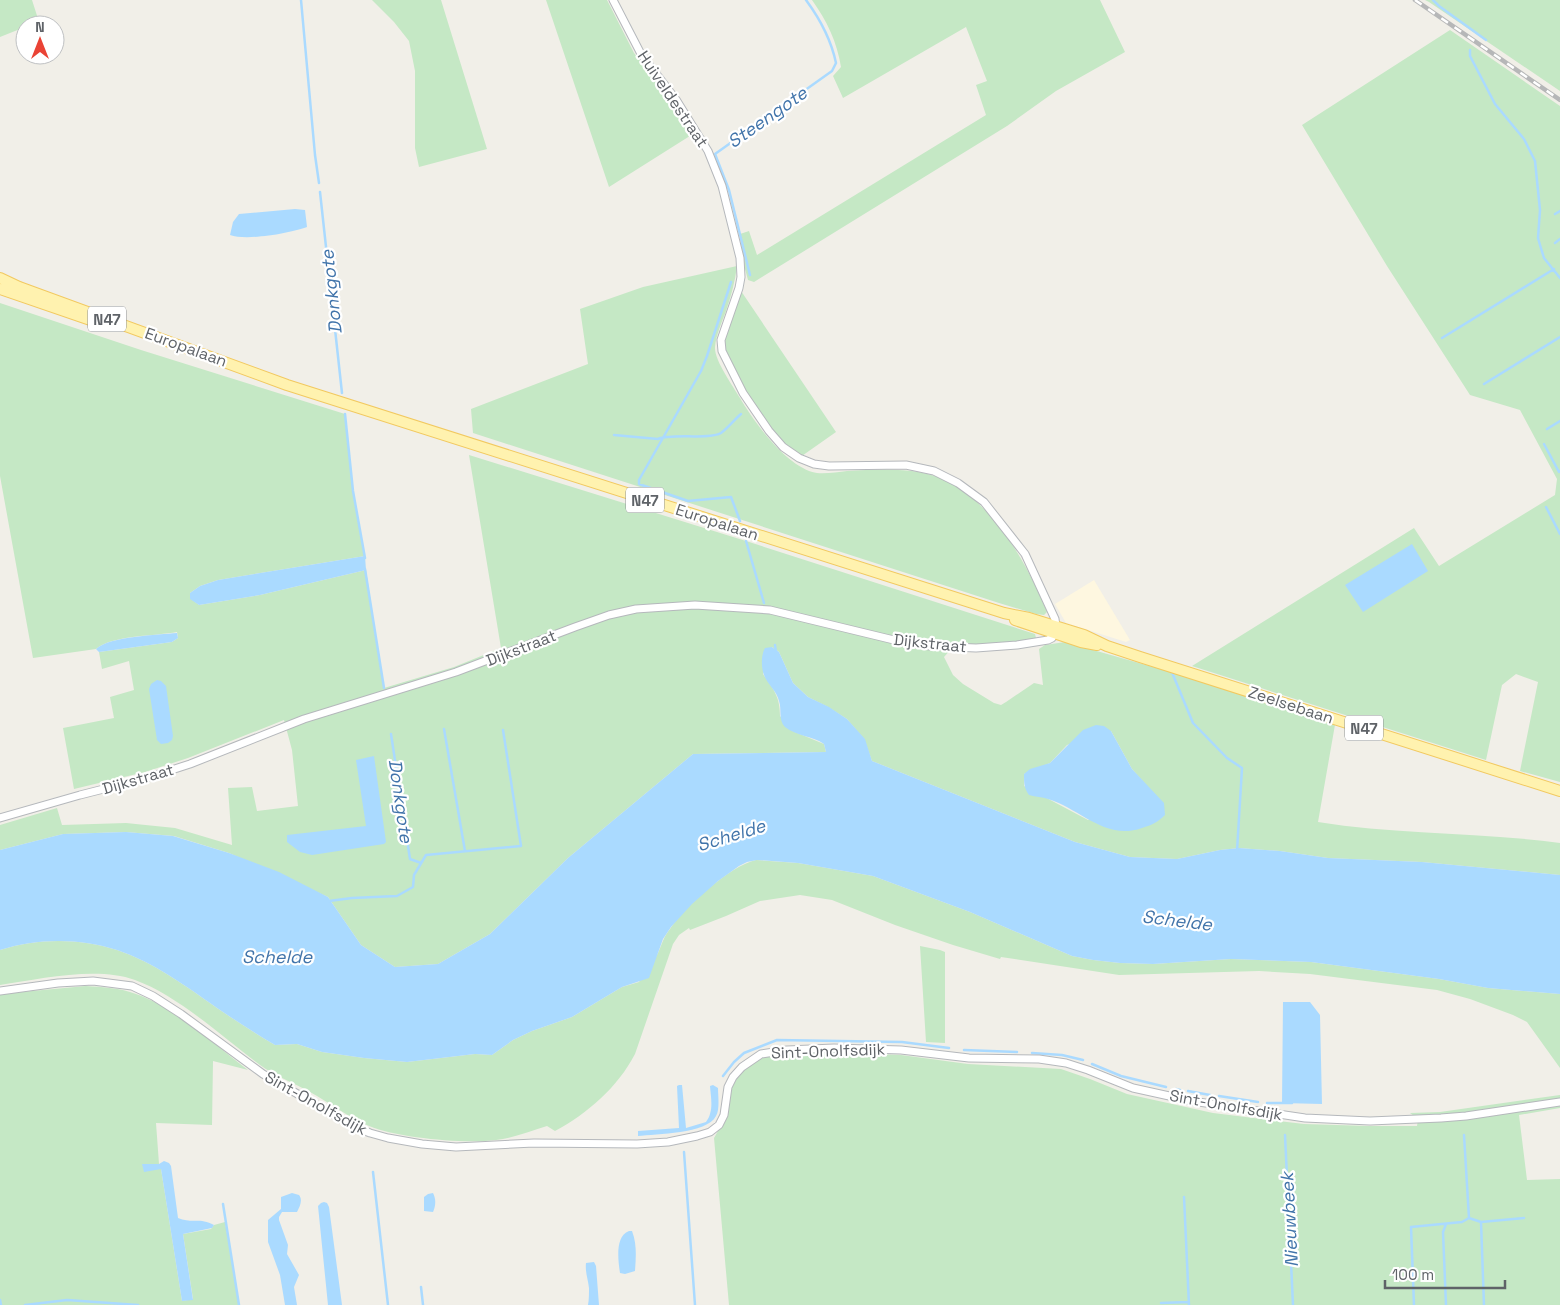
<svg xmlns="http://www.w3.org/2000/svg" width="1560" height="1305" font-family="'Space Grotesk',sans-serif">
<rect width="100%" height="100%" fill="#f1efe8"/>
<!-- commercial -->
<path fill="#fef7e0" d="M 1094,580 L 1130,640 L 1126,642 L 1066,623 L 1055,604 Z"/>
<!-- green -->
<path fill="#c5e8c5" fill-rule="evenodd" d="M 0,0 L 32,0 L 40,25 L 25,25 L 25,27 L 0,37 Z
M 372,0 L 441,0 L 487,149 L 419,167 L 415,148 L 415,71 L 409,41 L 394,22 Z
M 546,0 L 607,0 L 634,53 L 666,94 L 693,134 L 609,187 Z
M 812,0 L 1100,0 L 1125,52 L 1056,91 L 1007,126 L 754,282 L 748,280 L 745,269 L 740,234 L 749,231 L 757,255 L 986,115 L 976,85 L 987,81 L 966,27 L 843,98 L 833,76 L 841,67 C 837,42 827,21 812,0 Z
M 1425,0 L 1560,0 L 1560,91 L 1429,2 Z
M 1450,30 L 1560,106 L 1560,782 L 1520,771 L 1538,682 L 1516,674 L 1502,685 L 1486,760 L 1192,666 L 1414,528 L 1439,566 L 1555,495 L 1557,479 L 1520,410 L 1470,395 L 1387,266 L 1302,125 Z
M 737,266 C 735,282 731,296 726,311 C 722,322 716,335 715,347 C 714,360 733,386 740,398 C 754,422 787,468 817,473 C 826,474 838,472 847,471 C 883,469 922,466 955,485 C 997,511 1029,567 1047,612 L 1044,615 L 1036,614 L 999,603 L 473,433 L 471,409 L 588,364 L 580,309 L 643,287 Z
M 739,288 L 836,432 L 799,458 L 783,447 L 743,393 L 721,340 Z
M 0,303 L 141,350 L 345,414 L 353,491 L 365,556 L 218,580 L 200,586 L 190,593 L 190,598 L 199,605 L 260,595 L 366,570 L 384,688 L 454,667 L 501,648 L 469,455 L 746,541 L 1035,634 L 1036,638 L 1029,643 L 953,647 L 944,657 L 953,675 L 963,684 L 994,703 L 1001,705 L 1006,702 L 1034,683 L 1043,685 L 1039,649 L 1045,645 L 1065,642 L 1336,719 L 1318,822 C 1398,835 1480,832 1560,843 L 1560,875 L 1422,862 L 1328,858 L 1280,851 L 1239,848 L 1220,850 L 1177,859 L 1130,857 L 1075,842 L 872,761 L 864,739 L 847,719 L 828,707 L 808,697 L 793,683 L 779,652 L 772,647 L 763,674 C 774,690 780,697 780,716 L 795,732 L 824,744 L 826,752 L 693,754 L 568,858 L 490,934 L 438,964 L 395,967 L 361,945 L 328,897 L 229,853 L 174,836 L 126,832 L 63,834 L 0,850 L 0,825 L 57,808 L 62,825 L 126,823 L 175,828 L 232,845 L 228,788 L 252,787 L 257,811 L 298,806 L 292,750 L 284,720 L 188,758 L 145,772 L 74,789 L 63,728 L 114,718 L 110,697 L 134,690 L 129,661 L 102,669 L 99,652 L 172,642 L 178,638 L 177,632 C 156,636 112,635 96,649 L 33,658 L 0,476 ZM 1111,731 L 1132,769 L 1146,785 L 1088,820 L 1024,786 L 1024,774 L 1050,763 L 1067,745 Z
M 756,860 L 798,863 L 873,876 L 970,912 L 1072,956 L 1093,960 L 1120,963 L 1153,964 L 1231,959 L 1311,962 L 1439,979 L 1488,988 L 1560,994 L 1560,1068 L 1527,1022 L 1513,1015 L 1470,999 L 1437,990 L 1310,974 L 1259,971 L 1119,975 L 1001,957 L 1000,959 L 953,945 L 895,925 L 832,900 L 800,895 L 760,901 L 726,916 L 690,930 L 689,928 L 679,935 L 673,944 L 635,1054 C 618,1087 587,1114 555,1131 L 547,1126 C 531,1131 513,1138 496,1140 C 463,1144 399,1138 369,1126 C 348,1117 330,1103 310,1092 C 294,1083 275,1076 260,1065 C 224,1038 177,995 135,980 C 97,966 40,979 0,985 L 0,950 C 38,938 79,938 117,950 C 153,962 186,986 217,1008 C 236,1021 255,1033 275,1045 L 297,1044 L 322,1052 L 364,1058 L 407,1062 L 475,1054 L 492,1055 L 513,1040 L 532,1031 L 572,1017 L 622,987 L 639,982 C 645,973 653,963 658,953 C 662,944 664,936 670,929 C 685,906 730,866 756,860 Z
M 920,946 L 940,950 L 945,952 L 945,1043 L 926,1042 Z
M 86,986 C 103,987 120,988 136,994 C 174,1007 215,1045 248,1070 L 213,1061 L 212,1125 L 156,1123 L 159,1164 L 142,1164 L 161,1169 L 182,1301 L 193,1299 L 183,1234 L 211,1229 L 214,1225 L 225,1222 L 239,1305 L 0,1305 L 0,994 Z
M 833,1052 L 901,1055 L 968,1064 L 1061,1069 L 1090,1079 L 1127,1094 L 1213,1113 L 1304,1124 L 1369,1126 L 1417,1126 L 1418,1119 L 1410,1113 L 1440,1112 L 1560,1095 L 1560,1108 L 1519,1115 L 1527,1180 L 1560,1179 L 1560,1305 L 729,1305 L 714,1138 L 726,1117 L 733,1083 L 744,1070 L 755,1061 L 769,1055 Z"/>
<!-- water -->
<path fill="#aadaff" d="M 295,209 L 305,210 L 307,227 C 291,233 247,241 230,235 L 233,222 L 239,214 Z
M 1412,544 L 1428,571 L 1363,612 L 1345,585 Z
M 365,556 L 366,570 L 260,595 L 199,605 L 190,599 L 190,593 L 200,586 L 218,580 Z
M 177,633 L 178,638 L 172,642 L 99,652 L 96,649 C 110,636 158,635 177,633 Z
M 772,647 L 779,652 L 793,683 L 808,697 L 829,707 L 847,719 L 865,739 L 872,761 L 1075,842 L 1130,857 L 1177,859 L 1220,850 L 1239,848 L 1280,851 L 1328,858 L 1422,862 L 1560,875 L 1560,994 L 1488,988 L 1439,979 L 1311,962 L 1231,959 L 1153,964 L 1120,963 L 1093,960 L 1072,956 L 970,912 L 873,876 L 798,863 L 757,860 L 747,862 L 739,866 L 718,881 L 692,904 L 671,927 L 663,939 L 649,978 L 622,987 L 572,1017 L 532,1031 L 513,1040 L 492,1055 L 475,1054 L 407,1062 L 364,1058 L 322,1052 L 297,1044 L 275,1045 C 255,1033 236,1021 217,1008 C 186,986 153,962 117,950 C 79,938 38,938 0,950 L 0,850 L 63,834 L 126,832 L 173,836 L 229,853 L 279,872 L 328,897 L 361,945 L 395,967 L 438,964 L 490,934 L 568,858 L 693,754 L 826,752 L 824,744 C 813,736 796,736 785,727 C 778,720 782,709 779,701 C 777,691 767,684 764,675 C 761,667 761,655 765,648 Z
M 157,680 L 161,681 L 166,686 L 173,736 L 172,740 L 168,743 L 161,744 L 157,740 L 149,689 L 151,684 Z
M 1096,725 L 1104,726 L 1111,731 L 1132,769 L 1164,803 L 1165,815 C 1158,822 1152,825 1142,828 C 1105,841 1081,809 1048,799 C 1042,797 1036,797 1029,795 C 1024,788 1024,783 1024,774 L 1030,769 L 1050,763 L 1083,730 Z
M 374,756 L 386,842 L 384,844 L 312,855 L 300,852 L 287,842 L 287,835 L 366,826 L 356,760 Z
M 1283,1002 L 1310,1002 L 1320,1015 L 1322,1104 L 1282,1103 Z
M 679,1085 L 682,1085 L 686,1128 L 706,1122 C 714,1111 711,1099 710,1086 L 713,1085 L 718,1088 C 718,1096 720,1109 716,1116 C 707,1134 656,1134 638,1136 L 638,1131 L 679,1128 L 677,1086 Z
M 164,1161 L 169,1163 L 171,1166 L 178,1218 C 192,1224 200,1217 214,1225 L 212,1228 L 183,1234 L 193,1300 L 182,1301 L 161,1169 L 144,1172 L 142,1164 L 159,1164 Z
M 292,1193 L 299,1195 C 303,1200 300,1206 297,1212 L 282,1212 L 279,1217 L 279,1220 L 288,1245 L 287,1254 L 299,1275 L 294,1287 L 297,1305 L 285,1305 L 280,1275 L 268,1242 L 268,1220 L 281,1209 L 281,1197 Z
M 433,1193 C 436,1199 436,1205 433,1212 L 424,1211 L 424,1197 L 428,1194 Z
M 324,1202 L 327,1203 L 329,1207 L 342,1305 L 328,1305 L 318,1206 L 321,1203 Z
M 629,1231 L 632,1231 C 637,1244 636,1257 635,1271 L 625,1274 L 620,1273 C 618,1260 615,1236 629,1231 Z
M 594,1262 L 596,1266 L 599,1305 L 588,1305 C 589,1300 589,1293 589,1288 C 588,1279 585,1272 586,1263 Z"/>
<g fill="none" stroke-linecap="round" stroke-linejoin="round">
<!-- stream -->
<path stroke="#aadaff" stroke-width="2.5" d="M 301,0 L 315,155 L 319,183
M 1433,0 L 1439,6 L 1486,40
M 1470,50 L 1470,56 L 1495,104 L 1524,139 L 1535,161 L 1540,210 L 1538,238 L 1540,245 L 1544,258 L 1560,278
M 320,192 L 342,393
M 1555,214 L 1560,211
M 1555,243 L 1560,239
M 750,275 L 729,190 L 715,154 L 832,71 L 836,63 C 831,39 820,19 806,0
M 731,282 L 707,356 L 701,371 L 639,480 L 639,484 L 688,501 L 731,497 L 740,521
M 1442,338 L 1554,269
M 1484,384 L 1560,337
M 345,414 L 353,491 L 365,558
M 1547,429 L 1560,421
M 614,435 L 658,439 C 672,433 709,440 721,433 C 728,428 735,419 741,414
M 1544,444 L 1559,472 L 1560,471
M 1546,507 L 1560,534
M 746,541 L 764,603
M 365,569 L 384,688
M 775,645 L 776,653
M 1171,670 L 1193,723 L 1227,758 L 1242,768 L 1237,851
M 444,729 L 465,851
M 391,734 L 410,859 L 421,863
M 329,901 L 352,898 L 397,896 L 413,887 L 414,875 L 426,855 L 521,846 L 503,730
M 964,1050 L 1017,1052
M 1032,1053 L 1062,1055 L 1083,1060
M 1092,1064 L 1121,1076 L 1166,1087
M 723,1076 L 734,1062 L 744,1053 L 777,1040 L 902,1042 L 949,1048
M 1176,1089 L 1180,1090
M 1188,1091 L 1210,1095
M 1219,1096 L 1258,1102
M 1267,1103 L 1292,1103
M 1285,1135 L 1293,1305
M 1464,1135 L 1469,1218 L 1481,1222 L 1484,1305
M 684,1152 L 695,1305
M 373,1172 L 388,1305
M 1184,1197 L 1189,1305
M 223,1204 L 239,1305
M 1481,1222 L 1524,1218
M 421,1287 L 423,1305
M 0,1300 L 1,1305
M 1161,1303 L 1188,1302
M 25,1305 L 67,1300 L 138,1305
M 1414,1305 L 1411,1227 L 1462,1222 L 1469,1218
M 1446,1305 L 1443,1232 L 1446,1224"/>
<!-- street casing -->
<g stroke="#b5b8bc" stroke-width="9">
<path id="street" d="M 613,0 L 641,54 L 677,101 L 708,151 L 722,186 L 740,258 L 741,277 L 739,288 L 721,340 L 722,351 L 743,393 L 769,431 L 783,447 L 799,458 L 814,464 L 829,466 L 906,465 L 934,471 L 958,483 L 984,502 L 1025,554 L 1055,619 L 1056,626
M 0,818 L 80,795 L 147,778 L 190,764 L 304,719 L 456,672 L 575,627 L 609,615 L 636,609 L 695,605 L 770,610 L 898,641 L 930,646 L 976,648 L 1017,645 L 1048,640 L 1052,638 L 1054,634
M 0,991 L 58,983 L 93,981 L 132,986 L 153,996 L 181,1014 L 263,1074 L 353,1126 L 370,1133 L 388,1138 L 422,1144 L 456,1147 L 534,1143 L 637,1144 L 668,1142 L 697,1136 L 710,1132 L 719,1125 L 724,1115 L 728,1087 L 733,1077 L 742,1067 L 761,1054 L 787,1050 L 834,1048 L 901,1050 L 969,1058 L 1039,1059 L 1066,1063 L 1088,1070 L 1133,1088 L 1192,1101 L 1305,1118 L 1370,1121 L 1441,1118 L 1466,1116 L 1560,1102"/>
</g>
<!-- primary casing -->
<g stroke="#f2c960" stroke-width="12">
<path id="primary" d="M 0,278 L 19,287 L 287,385 L 1004,613 L 1029,618 L 1084,635 L 1107,646 L 1140,657 L 1560,791
M 0,289 L 108,326
M 1015,620 L 1081,642 L 1097,645"/>
</g>
<!-- street -->
<use href="#street" stroke="#fff" stroke-width="7"/>
<!-- primary -->
<use href="#primary" stroke="#fff2af" stroke-width="10"/>
<!-- rail casing -->
<g stroke="#b6b7b8" stroke-width="4.5">
<path id="rail" d="M 1415,0 L 1560,100"/>
</g>
<!-- rail -->
<use href="#rail" stroke="#fff" stroke-width="2.5" stroke-dasharray="8" stroke-linecap="butt"/>
</g>
<g text-anchor="middle" dominant-baseline="central" stroke-width="4.5" stroke-linejoin="round" paint-order="stroke">
<!-- shield labels -->
<g fill="#fff" stroke="#8f9295" stroke-width="1">
<rect x="88" y="306.5" width="38" height="25" rx="4"/>
<rect x="626" y="487.5" width="38" height="25" rx="4"/>
<rect x="1345" y="715.5" width="38" height="25" rx="4"/>
</g>
<g font-size="15" font-weight="bold" fill="#5f6368">
<text x="107" y="319">N47</text>
<text x="645" y="500">N47</text>
<text x="1364" y="728">N47</text>
</g>
<!-- street labels -->
<g font-size="16" fill="#5f6368" stroke="#fff">
<text transform="translate(673 99) rotate(56)">Huiveldestraat</text>
<text transform="translate(186 347) rotate(20)">Europalaan</text>
<text transform="translate(717 522) rotate(18)">Europalaan</text>
<text transform="translate(930 643) rotate(6)">Dijkstraat</text>
<text transform="translate(521 648) rotate(-21)">Dijkstraat</text>
<text transform="translate(1291 705) rotate(18)">Zeelsebaan</text>
<text transform="translate(138 779) rotate(-16)">Dijkstraat</text>
<text transform="translate(828 1051) rotate(-2)">Sint-Onolfsdijk</text>
<text transform="translate(316 1103) rotate(29)">Sint-Onolfsdijk</text>
<text transform="translate(1226 1105) rotate(10)">Sint-Onolfsdijk</text>
</g>
<!-- water labels -->
<g font-size="18" font-style="italic" fill="#4174aa" stroke="#fff">
<text transform="translate(767 117) rotate(-35)">Steengote</text>
<text transform="translate(331 292) rotate(-96)">Donkgote</text>
<text transform="translate(401 801) rotate(82)">Donkgote</text>
<text transform="translate(731 835) rotate(-17)">Schelde</text>
<text transform="translate(1177 920) rotate(7)">Schelde</text>
<text x="277" y="956">Schelde</text>
<text transform="translate(1289 1220) rotate(-93)">Nieuwbeek</text>
</g>
</g>
<!-- north arrow -->
<g transform="translate(40 40)"><circle r="24" fill="#ffffff" stroke="#bfc1c3"/>
<path d="M0-4L9 19L0 12L-9 19Z" fill="#ea4335"/>
<text y="-8" font-size="14" font-weight="bold" text-anchor="middle" fill="#5f6368">N</text>
</g>
<!-- scale -->
<path d="M1385 1280v8h120v-8" fill="none" stroke="#5f6368" stroke-width="2.5"/>
<text x="1392" y="1280" font-size="15" fill="#5f6368" stroke="#ffffff" stroke-width="4" paint-order="stroke">100 m</text>
</svg>
